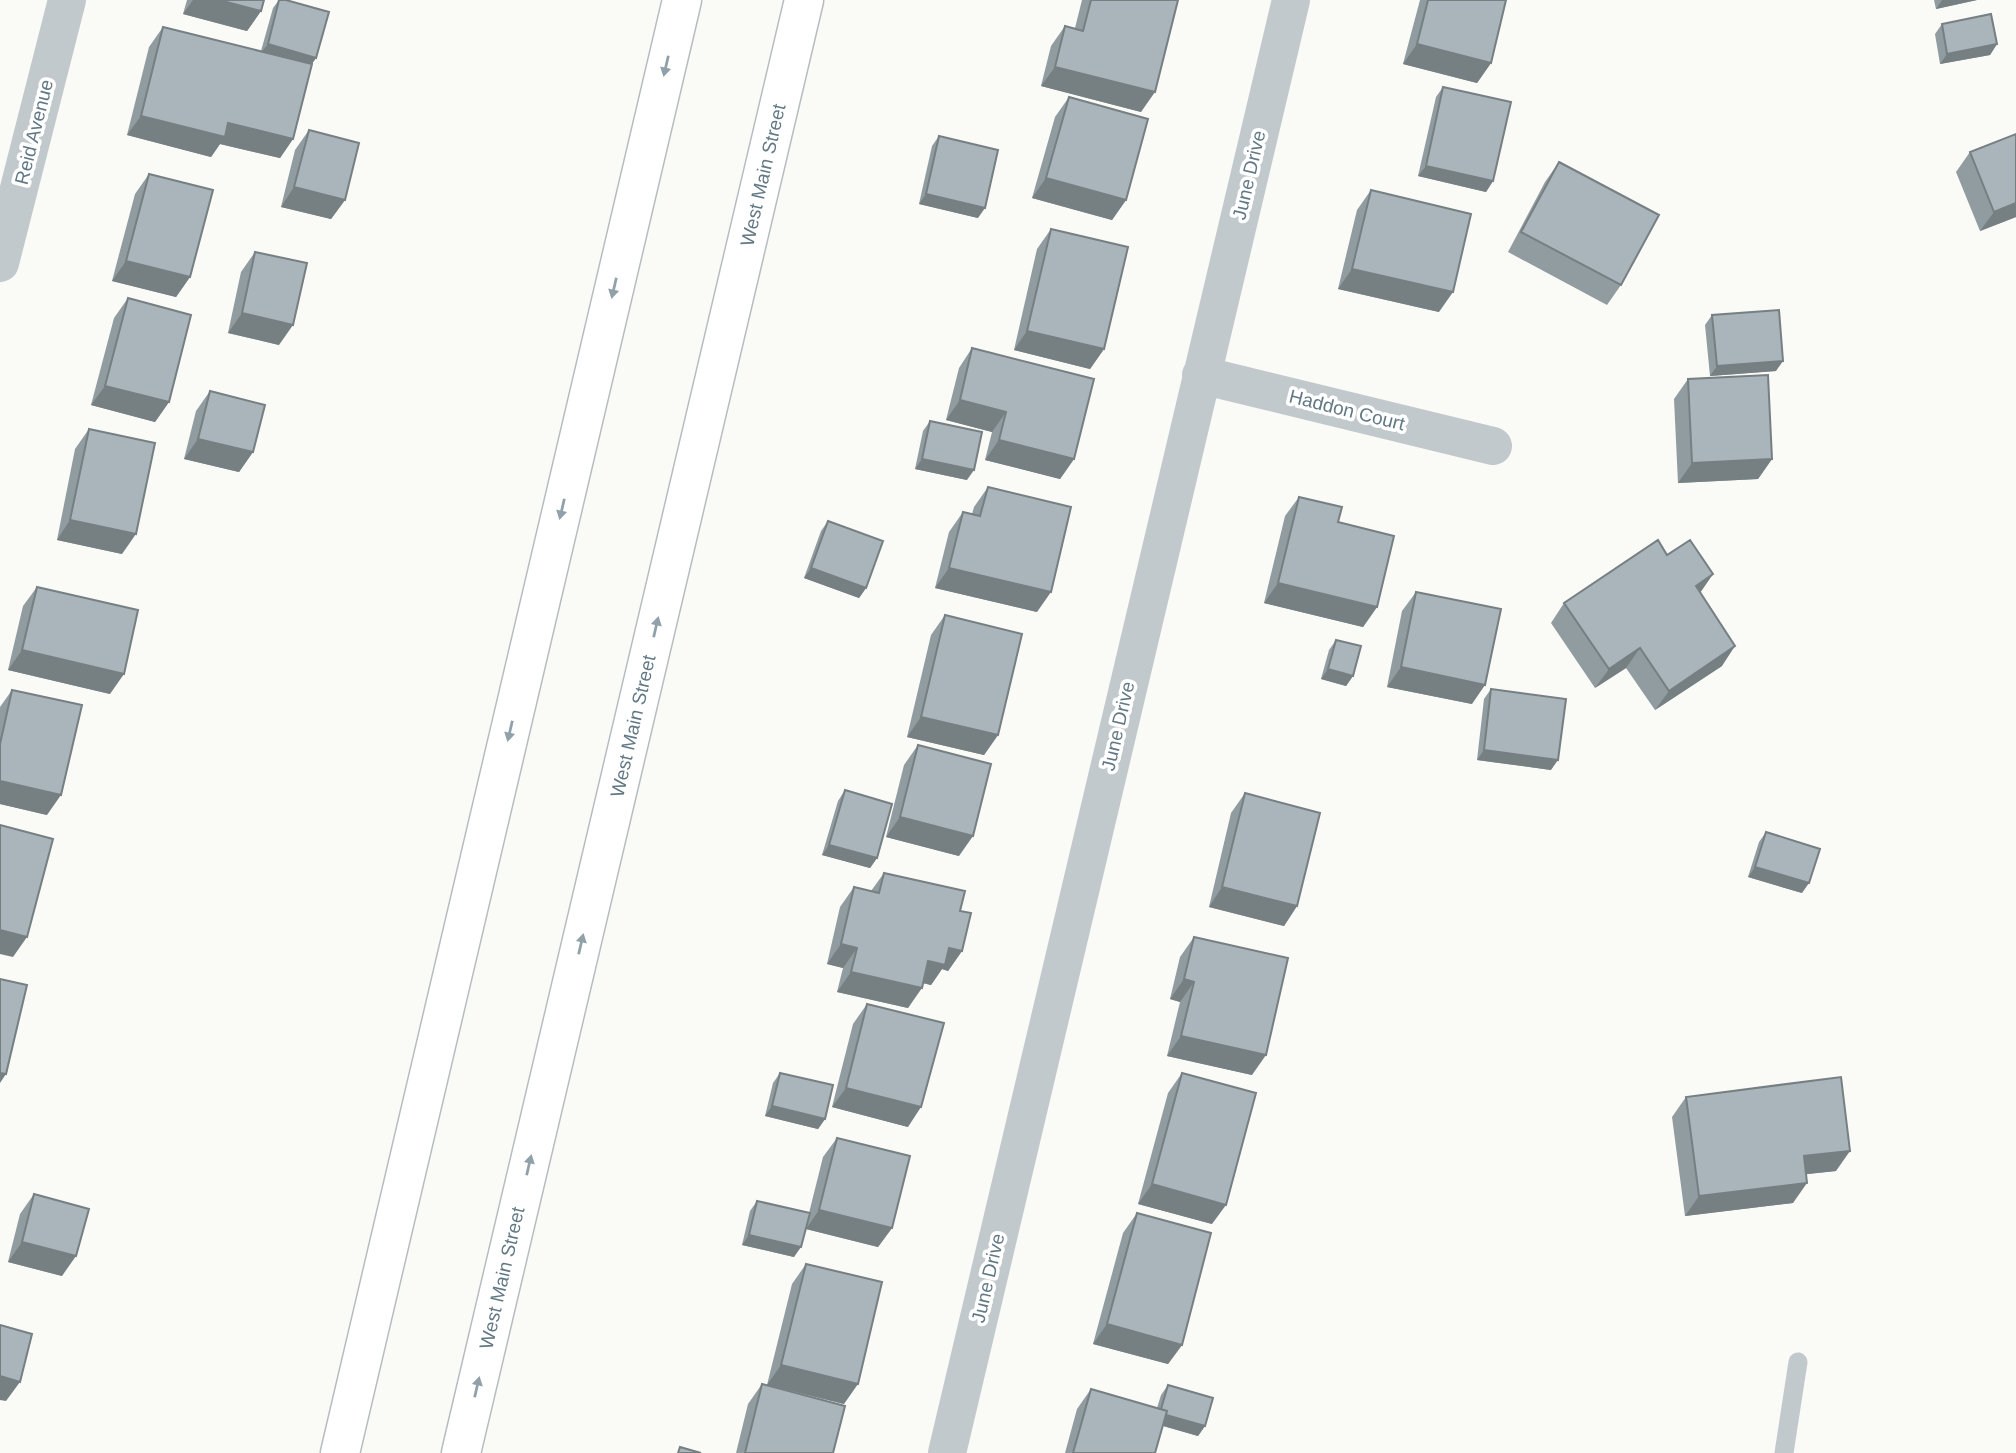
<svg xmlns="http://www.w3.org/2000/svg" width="2016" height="1453" font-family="Arial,sans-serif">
<rect width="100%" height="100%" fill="#fafaf7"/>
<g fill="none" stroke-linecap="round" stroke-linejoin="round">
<!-- primary casing -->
<g stroke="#b6bdc0" stroke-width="41">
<path id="primary" d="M 340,1453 L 682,0
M 461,1453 L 804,0"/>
</g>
<!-- lane -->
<path stroke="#c2c9cc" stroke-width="19" d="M 1784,1453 L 1798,1362"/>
<!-- street -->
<path stroke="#c2c9cc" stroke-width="38" d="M 0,263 L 67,0
M 1201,375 L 1493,446
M 947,1453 L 1291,0"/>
<!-- primary -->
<use href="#primary" stroke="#fff" stroke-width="38"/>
</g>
<!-- wall -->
<path fill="#919ca0" d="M 187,0 L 264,0 L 261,11 L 247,31 L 183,14 Z
M 279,0 L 286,0 L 316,58 L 311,65 L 293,139 L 280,158 L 220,144 L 211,157 L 127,135 L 149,47 L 163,27 L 261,51 L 273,8 Z
M 1082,0 L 1178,0 L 1141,112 L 1041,86 L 1051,46 L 1065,26 L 1075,28 Z
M 1420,0 L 1506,0 L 1491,63 L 1477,83 L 1403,64 Z
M 1934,0 L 1977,0 L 1936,9 Z
M 1942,24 L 1997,44 L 1990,55 L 1940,64 L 1935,34 Z
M 1443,87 L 1493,181 L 1486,192 L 1418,176 L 1436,97 Z
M 1069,97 L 1126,200 L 1112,220 L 1032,198 L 1055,117 Z
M 309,130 L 345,200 L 331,219 L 281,207 L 295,150 Z
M 939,136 L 978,218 L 919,204 L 932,146 Z
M 1970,152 L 2016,217 L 1980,231 L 1956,172 Z
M 1559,162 L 1621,285 L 1607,305 L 1508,252 L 1545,182 Z
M 149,174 L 190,277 L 176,297 L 112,281 L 135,194 Z
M 1371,190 L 1439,312 L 1338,289 L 1357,210 Z
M 1051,229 L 1104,349 L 1090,369 L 1014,350 L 1037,249 Z
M 255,252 L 279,345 L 228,333 L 241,272 Z
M 128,298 L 169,402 L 155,422 L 91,405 L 114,318 Z
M 1712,315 L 1776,371 L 1710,376 L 1705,325 Z
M 972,348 L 1074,459 L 1060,479 L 985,460 L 992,432 L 946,420 L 959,368 Z
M 1688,379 L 1772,459 L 1758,479 L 1678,483 L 1674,399 Z
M 210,391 L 253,452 L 239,472 L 184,459 L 196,411 Z
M 930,421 L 967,480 L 915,469 L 923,431 Z
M 89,429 L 122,554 L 57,540 L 75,449 Z
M 988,487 L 1037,612 L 935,588 L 949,532 L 963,512 L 972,514 L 974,507 Z
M 1299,497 L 1338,522 L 1377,607 L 1363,627 L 1264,603 L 1285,516 Z
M 828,521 L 866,588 L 859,598 L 804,578 L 821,531 Z
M 1667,555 L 1713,574 L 1700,593 L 1722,666 L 1655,710 L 1626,668 L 1595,688 L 1551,623 L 1564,603 Z
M 37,587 L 110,694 L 8,670 L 23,606 Z
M 1416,592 L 1472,704 L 1387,687 L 1402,611 Z
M 945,615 L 998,735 L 984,755 L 907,737 L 931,635 Z
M 1336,640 L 1353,676 L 1346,686 L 1321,679 L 1329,650 Z
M 1491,689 L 1551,770 L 1477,760 L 1484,699 Z
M 12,690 L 47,815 L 0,804 L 0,707 Z
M 918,745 L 959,856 L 886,837 L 904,765 Z
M 845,790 L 877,858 L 870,868 L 822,855 L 838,801 Z
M 1245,793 L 1297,906 L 1284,926 L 1209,907 L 1231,813 Z
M 1766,832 L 1802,893 L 1748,877 L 1759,842 Z
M 884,873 L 960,911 L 962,951 L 948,971 L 942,969 L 931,985 L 923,983 L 908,1008 L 837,992 L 843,968 L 827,964 L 840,907 L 854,887 L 871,891 Z
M 1194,937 L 1252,1075 L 1167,1056 L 1180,1002 L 1170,999 L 1180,957 Z
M 867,1004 L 908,1127 L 832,1107 L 853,1024 Z
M 780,1073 L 825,1119 L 818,1129 L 765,1116 L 773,1083 Z
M 1182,1073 L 1212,1224 L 1138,1204 L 1168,1093 Z
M 1686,1097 L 1836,1171 L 1806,1174 L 1793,1203 L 1685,1216 L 1672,1117 Z
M 837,1138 L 892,1228 L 878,1247 L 806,1229 L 794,1257 L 742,1245 L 750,1211 L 757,1201 L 809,1213 L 823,1157 Z
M 34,1194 L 62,1276 L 8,1262 L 20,1214 Z
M 1137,1213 L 1182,1345 L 1168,1364 L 1093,1344 L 1123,1233 Z
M 806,1264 L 844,1404 L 767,1385 L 792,1284 Z
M 762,1384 L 833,1453 L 736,1453 L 748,1404 Z
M 1168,1385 L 1205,1426 L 1198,1436 L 1163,1426 L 1155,1453 L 1065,1453 L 1077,1409 L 1091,1389 L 1157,1408 L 1161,1395 Z"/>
<!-- shaded-wall -->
<path fill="#767f82" d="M 193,0 L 219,0 L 261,11 L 247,31 L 183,14 Z
M 1942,0 L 1977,0 L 1936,9 Z
M 268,44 L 316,58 L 309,68 L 260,54 Z
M 1417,44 L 1491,63 L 1477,83 L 1403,64 Z
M 1997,44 L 1990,55 L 1940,64 L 1947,54 Z
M 1055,67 L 1155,92 L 1141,112 L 1041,86 Z
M 141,116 L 228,123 L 293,139 L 280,158 L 220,144 L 211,157 L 127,135 Z
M 1426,166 L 1493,181 L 1486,192 L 1418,176 Z
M 1046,178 L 1126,200 L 1112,220 L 1032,198 Z
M 294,187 L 345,200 L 331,219 L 281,207 Z
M 926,194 L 985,208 L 978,218 L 919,204 Z
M 2016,203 L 2016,217 L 1980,231 L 1994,212 Z
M 126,261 L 190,277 L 176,297 L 112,281 Z
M 1352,269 L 1453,292 L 1439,312 L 1338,289 Z
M 242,313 L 293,325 L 279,345 L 228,333 Z
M 1027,331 L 1104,349 L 1090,369 L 1014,350 Z
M 1783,361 L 1776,371 L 1710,376 L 1717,366 Z
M 105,386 L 169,402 L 155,422 L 91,405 Z
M 960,400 L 1006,412 L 992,432 L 946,420 Z
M 198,439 L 253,452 L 239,472 L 184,459 Z
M 999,440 L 1074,459 L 1060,479 L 985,460 Z
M 922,459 L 974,470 L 967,480 L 915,469 Z
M 1772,459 L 1758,479 L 1678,483 L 1692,463 Z
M 70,520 L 136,534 L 122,554 L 57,540 Z
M 811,568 L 866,588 L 859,598 L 804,578 Z
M 949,568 L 1051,592 L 1037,612 L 935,588 Z
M 1713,574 L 1699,594 L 1696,586 Z
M 1278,583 L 1377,607 L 1363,627 L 1264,603 Z
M 1735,646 L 1722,666 L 1655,710 L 1669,691 Z
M 1640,648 L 1626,668 L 1595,688 L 1609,669 Z
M 22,650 L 124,674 L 110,694 L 8,670 Z
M 1401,667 L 1485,685 L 1472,704 L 1387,687 Z
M 1328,669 L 1353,676 L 1346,686 L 1321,679 Z
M 921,717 L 998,735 L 984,755 L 907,737 Z
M 1484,750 L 1558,760 L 1551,770 L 1477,760 Z
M 0,781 L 61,795 L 47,815 L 0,804 Z
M 900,817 L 973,836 L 959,856 L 886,837 Z
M 829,845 L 877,858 L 870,868 L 822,855 Z
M 1755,867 L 1809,883 L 1802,893 L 1748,877 Z
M 1222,887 L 1297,906 L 1284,926 L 1209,907 Z
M 0,930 L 27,937 L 13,957 L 0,954 Z
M 841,944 L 857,948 L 843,968 L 827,964 Z
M 949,948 L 962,951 L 948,971 L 942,969 L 931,985 L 914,981 L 928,961 Z
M 851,972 L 922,988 L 908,1008 L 837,992 Z
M 1184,979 L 1194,982 L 1180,1002 L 1170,999 Z
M 1181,1036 L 1266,1055 L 1252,1075 L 1167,1056 Z
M 0,1073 L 6,1074 L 0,1083 Z
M 846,1088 L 921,1107 L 908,1127 L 832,1107 Z
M 772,1106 L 825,1119 L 818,1129 L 765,1116 Z
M 1850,1151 L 1836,1171 L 1790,1176 L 1804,1156 Z
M 1807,1183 L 1793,1203 L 1685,1216 L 1699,1196 Z
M 1152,1184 L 1226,1205 L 1212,1224 L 1138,1204 Z
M 819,1210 L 892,1228 L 878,1247 L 806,1229 Z
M 749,1235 L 801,1247 L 794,1257 L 742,1245 Z
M 22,1242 L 76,1256 L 62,1276 L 8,1262 Z
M 1107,1324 L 1182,1345 L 1168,1364 L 1093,1344 Z
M 781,1365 L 858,1384 L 844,1404 L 767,1385 Z
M 0,1376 L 20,1382 L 6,1401 L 0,1400 Z
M 1160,1413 L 1205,1426 L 1198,1436 L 1153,1423 Z"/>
<!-- building -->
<path fill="#a9b5ba" stroke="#767f82" stroke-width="2" d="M 219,0 L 264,0 L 261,11 Z
M 279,0 L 286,0 L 329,12 L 316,58 L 268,44 Z
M 1091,0 L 1178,0 L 1155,92 L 1055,67 L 1065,26 L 1083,31 Z
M 1428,0 L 1506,0 L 1491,63 L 1417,44 Z
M 1991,14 L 1997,44 L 1947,54 L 1942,24 Z
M 163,27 L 312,64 L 293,139 L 228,123 L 225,137 L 141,116 Z
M 1443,87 L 1511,102 L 1493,181 L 1426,166 Z
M 1069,97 L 1148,119 L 1126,200 L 1046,178 Z
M 309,130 L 359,143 L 345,200 L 294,187 Z
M 2016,134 L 2016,203 L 1994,212 L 1970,152 Z
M 939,136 L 998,150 L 985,208 L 926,194 Z
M 1559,162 L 1659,215 L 1621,285 L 1521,232 Z
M 149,174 L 213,190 L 190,277 L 126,261 Z
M 1371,190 L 1471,214 L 1453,292 L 1352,269 Z
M 1051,229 L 1128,247 L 1104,349 L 1027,331 Z
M 255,252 L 307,263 L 293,325 L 242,313 Z
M 128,298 L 191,315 L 169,402 L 105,386 Z
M 1779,310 L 1783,361 L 1717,366 L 1712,315 Z
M 972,348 L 1094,379 L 1074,459 L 999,440 L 1006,412 L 960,400 Z
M 1768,375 L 1772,459 L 1692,463 L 1688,379 Z
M 210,391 L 265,405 L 253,452 L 198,439 Z
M 930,421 L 982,432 L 974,470 L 922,459 Z
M 89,429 L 155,443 L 136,534 L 70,520 Z
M 988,487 L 1071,507 L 1051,592 L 949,568 L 963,512 L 980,516 Z
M 1299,497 L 1342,507 L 1338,522 L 1394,536 L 1377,607 L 1278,583 Z
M 828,521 L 883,541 L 866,588 L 811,568 Z
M 1658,540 L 1667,555 L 1690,540 L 1713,574 L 1696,586 L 1735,646 L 1669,691 L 1640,648 L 1609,669 L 1564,603 Z
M 37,587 L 138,610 L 124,674 L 22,650 Z
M 1416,592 L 1501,609 L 1485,685 L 1401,667 Z
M 945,615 L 1022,634 L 998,735 L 921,717 Z
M 1336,640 L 1361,646 L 1353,676 L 1328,669 Z
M 1491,689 L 1566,699 L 1558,760 L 1484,750 Z
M 12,690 L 82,705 L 61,795 L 0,781 L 0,744 Z
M 918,745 L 991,764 L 973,836 L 900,817 Z
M 845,790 L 892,804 L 877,858 L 829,845 Z
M 1245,793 L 1320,813 L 1297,906 L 1222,887 Z
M 0,825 L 53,839 L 27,937 L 0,930 Z
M 1766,832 L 1820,849 L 1809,883 L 1755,867 Z
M 884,873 L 965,891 L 960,911 L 971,913 L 962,951 L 949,948 L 945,965 L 928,961 L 922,988 L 851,972 L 857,948 L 841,944 L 854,887 L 879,893 Z
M 1194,937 L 1288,958 L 1266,1055 L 1181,1036 L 1194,982 L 1184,979 Z
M 0,979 L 27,985 L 6,1074 L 0,1073 Z
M 867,1004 L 944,1023 L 921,1107 L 846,1088 Z
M 780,1073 L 833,1085 L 825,1119 L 772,1106 Z
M 1182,1073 L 1256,1093 L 1226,1205 L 1152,1184 Z
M 1841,1077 L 1850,1151 L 1804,1156 L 1807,1183 L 1699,1196 L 1686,1097 Z
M 837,1138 L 910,1156 L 892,1228 L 819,1210 Z
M 34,1194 L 89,1209 L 76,1256 L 22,1242 Z
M 757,1201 L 810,1213 L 801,1247 L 749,1235 Z
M 1137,1213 L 1211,1233 L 1182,1345 L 1107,1324 Z
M 806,1264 L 882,1282 L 858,1384 L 781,1365 Z
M 0,1325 L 32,1334 L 20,1382 L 0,1376 Z
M 762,1384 L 845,1406 L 833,1453 L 745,1453 Z
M 1168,1385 L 1213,1398 L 1205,1426 L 1166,1415 L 1167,1411 L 1161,1409 Z
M 1091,1389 L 1167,1411 L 1155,1453 L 1073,1453 Z
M 680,1447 L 701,1453 L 678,1453 Z"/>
<!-- one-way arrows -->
<defs><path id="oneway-solid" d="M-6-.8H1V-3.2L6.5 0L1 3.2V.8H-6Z" transform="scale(1.75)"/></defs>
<g fill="#91a1aa">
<use href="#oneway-solid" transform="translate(666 66) rotate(103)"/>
<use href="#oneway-solid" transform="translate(614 288) rotate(103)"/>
<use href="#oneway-solid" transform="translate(562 509) rotate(103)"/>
<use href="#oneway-solid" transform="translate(656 627) rotate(-77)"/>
<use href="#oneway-solid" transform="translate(510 731) rotate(103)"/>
<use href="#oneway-solid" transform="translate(581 944) rotate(-77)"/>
<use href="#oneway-solid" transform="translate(529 1165) rotate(-77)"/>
<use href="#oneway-solid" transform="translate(477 1387) rotate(-77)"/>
</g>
<g text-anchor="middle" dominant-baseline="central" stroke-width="7" stroke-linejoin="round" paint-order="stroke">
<!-- street labels -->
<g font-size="19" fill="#627985" stroke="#fff">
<text transform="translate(34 132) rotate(-76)">Reid Avenue</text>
<text transform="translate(763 175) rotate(-77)">West Main Street</text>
<text transform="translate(1249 175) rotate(-77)">June Drive</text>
<text transform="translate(1347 410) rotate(14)">Haddon Court</text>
<text transform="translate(633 726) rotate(-77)">West Main Street</text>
<text transform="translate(1118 726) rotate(-77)">June Drive</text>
<text transform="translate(502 1278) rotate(-77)">West Main Street</text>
<text transform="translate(988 1278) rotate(-77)">June Drive</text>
</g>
</g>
</svg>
